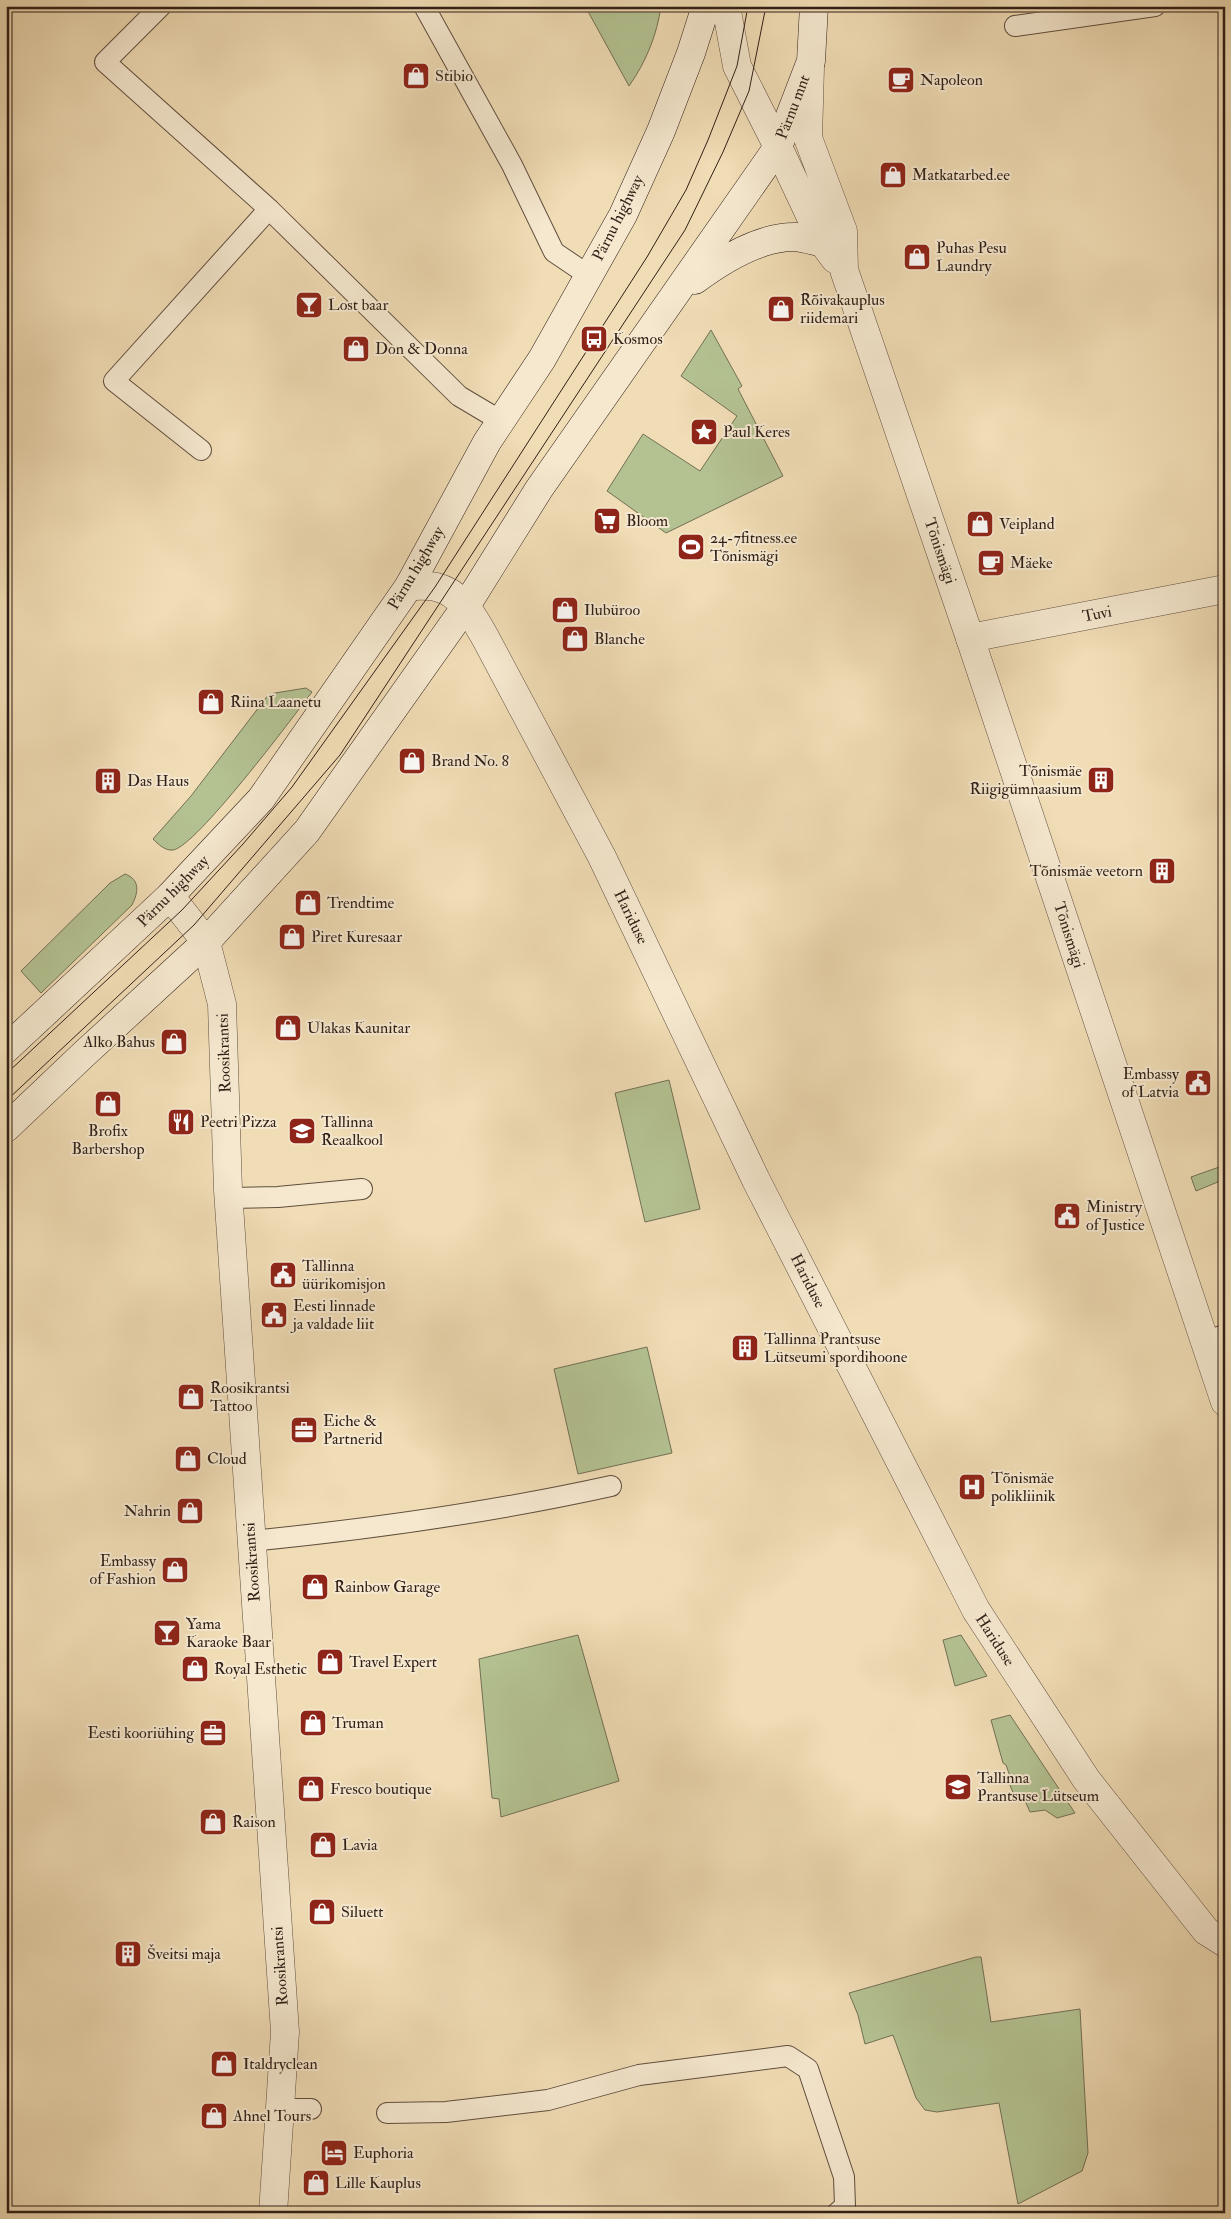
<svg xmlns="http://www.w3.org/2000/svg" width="1231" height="2219" font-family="'IM FELL Double Pica',serif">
<rect width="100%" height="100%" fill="#f0dcb5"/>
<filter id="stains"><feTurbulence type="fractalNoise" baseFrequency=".004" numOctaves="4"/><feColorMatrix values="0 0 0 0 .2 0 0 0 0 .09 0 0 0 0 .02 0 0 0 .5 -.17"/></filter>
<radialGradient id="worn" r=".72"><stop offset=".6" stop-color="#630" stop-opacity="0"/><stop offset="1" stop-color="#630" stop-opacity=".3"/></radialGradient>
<!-- green -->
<path fill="#b4c292" stroke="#727054" d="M 585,6 L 661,6 C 657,35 646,62 629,86 Z
M 711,330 L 742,386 L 738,389 L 783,476 L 666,533 L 607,491 L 643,434 L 700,471 L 737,416 L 681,376 Z
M 306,688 L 312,692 C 293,717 196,847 173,850 C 165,851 158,844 153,839 L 191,796 L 269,694 Z
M 125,874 C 141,880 138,893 132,905 L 41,993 L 21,971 L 110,883 Z
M 669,1080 L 700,1209 L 645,1222 L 615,1093 Z
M 1225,1165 L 1225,1179 L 1196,1191 L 1191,1177 Z
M 647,1347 L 672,1453 L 578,1474 L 554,1369 Z
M 578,1635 L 619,1781 L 501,1817 L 499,1799 L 492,1798 L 479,1659 Z
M 961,1635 L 987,1676 L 955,1686 L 943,1640 Z
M 1010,1715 L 1075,1813 L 1057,1818 L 1045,1810 L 1030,1812 L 1023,1796 L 1015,1797 L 1009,1783 L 1011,1779 L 1006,1765 L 1003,1763 L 991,1720 Z
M 976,1957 L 981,1957 L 991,2022 L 1080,2009 L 1088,2153 L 1082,2171 L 1018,2204 L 999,2103 L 937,2112 L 925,2110 L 916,2098 L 893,2035 L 865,2044 L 858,2015 L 849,1993 Z"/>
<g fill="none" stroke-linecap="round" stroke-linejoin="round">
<!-- service casing -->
<g stroke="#604e3e" stroke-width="22">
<path id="service" d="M 161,6 L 105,62 L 269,209
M 424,6 L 512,165 L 554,252 L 588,275
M 1015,26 L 1155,6
M 201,450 L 114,381 L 269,209 L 459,396 L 501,421
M 229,1198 L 278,1197 L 362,1189
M 1204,1341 L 1225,1335
M 251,1541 C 372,1529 493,1512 611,1486
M 280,2109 L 311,2109
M 387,2113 L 446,2112 L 548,2100 L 639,2075 L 788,2056 L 808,2069 L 844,2177 L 845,2206 L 837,2213"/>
</g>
<!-- minor casing -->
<g stroke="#604e3e" stroke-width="29">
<path id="minor" d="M 409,586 C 417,586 427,585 436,587 C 462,593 474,618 486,639 L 602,857 L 756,1180 L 976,1610 L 1086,1779 L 1206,1931 L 1225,1943
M 970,638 L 1225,589
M 170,896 L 206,942 L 222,1004 L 228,1190 L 285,2032 L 273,2213"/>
</g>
<!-- tertiary casing -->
<g stroke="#604e3e" stroke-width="29">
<path id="tertiary" d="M 726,6 L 737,66 L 778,147 L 823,243 L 835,259
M 810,67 L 808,138 L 843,231 L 844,270 L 970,638 L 1225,1402"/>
</g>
<!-- secondary casing -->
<g stroke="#301f17" stroke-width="29">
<path id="secondary" d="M 695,280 C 722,260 761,236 796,237 C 805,238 814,241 823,243
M 6,1049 L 170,896 L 261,799 L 409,586 L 487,442 L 542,359 L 623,215 L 661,131 L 691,53 L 706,6
M 6,1128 L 84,1054 L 206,942 L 307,831 L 466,606 L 539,489 L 778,147 L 811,61 L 814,6"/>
</g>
<!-- service -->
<use href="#service" stroke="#f5e8cf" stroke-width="20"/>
<!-- minor -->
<use href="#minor" stroke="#f5e8cf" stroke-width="28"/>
<!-- tertiary -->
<use href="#tertiary" stroke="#f5e8cf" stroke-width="28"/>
<!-- secondary -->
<use href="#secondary" stroke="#f5e8cf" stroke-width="28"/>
<!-- tram -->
<path stroke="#301f17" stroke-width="1" d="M 6,1074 L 182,910 L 243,844 L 292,787 L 435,587 L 647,257 L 686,190 L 708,140 L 737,66 L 748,6
M 6,1101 L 194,925 L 340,755 L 685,230 L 723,152 L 749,91 L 766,6"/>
</g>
<!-- icons -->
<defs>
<g id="shop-square" transform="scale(1.4375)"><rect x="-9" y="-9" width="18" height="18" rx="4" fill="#8f2418" stroke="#f5e8cf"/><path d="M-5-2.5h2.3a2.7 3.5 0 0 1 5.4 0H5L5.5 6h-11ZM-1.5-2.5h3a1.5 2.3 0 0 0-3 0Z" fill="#fff"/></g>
<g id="cafe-square" transform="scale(1.4375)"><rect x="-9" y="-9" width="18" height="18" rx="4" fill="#8f2418" stroke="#f5e8cf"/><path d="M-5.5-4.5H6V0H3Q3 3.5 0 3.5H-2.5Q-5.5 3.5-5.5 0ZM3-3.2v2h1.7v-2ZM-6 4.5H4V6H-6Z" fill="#fff"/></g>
<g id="bar-square" transform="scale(1.4375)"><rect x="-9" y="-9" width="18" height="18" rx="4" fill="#8f2418" stroke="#f5e8cf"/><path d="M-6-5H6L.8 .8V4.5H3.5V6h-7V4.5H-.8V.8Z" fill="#fff"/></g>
<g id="bus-square" transform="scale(1.4375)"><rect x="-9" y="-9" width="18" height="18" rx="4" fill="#8f2418" stroke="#f5e8cf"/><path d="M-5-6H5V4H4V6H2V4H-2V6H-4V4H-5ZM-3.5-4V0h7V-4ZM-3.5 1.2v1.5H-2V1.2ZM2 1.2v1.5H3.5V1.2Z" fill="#fff"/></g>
<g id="sight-square" transform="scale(1.4375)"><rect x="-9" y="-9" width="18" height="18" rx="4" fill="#8f2418" stroke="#f5e8cf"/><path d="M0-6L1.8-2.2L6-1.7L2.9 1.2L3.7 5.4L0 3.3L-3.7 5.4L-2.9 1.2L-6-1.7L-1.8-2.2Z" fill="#fff"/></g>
<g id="supermarket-square" transform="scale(1.4375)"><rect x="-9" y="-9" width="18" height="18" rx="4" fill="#8f2418" stroke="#f5e8cf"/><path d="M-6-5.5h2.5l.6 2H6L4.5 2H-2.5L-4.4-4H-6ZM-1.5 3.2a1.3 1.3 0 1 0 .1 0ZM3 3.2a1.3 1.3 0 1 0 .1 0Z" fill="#fff"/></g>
<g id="stadium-square" transform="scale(1.4375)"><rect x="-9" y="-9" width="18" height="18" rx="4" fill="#8f2418" stroke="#f5e8cf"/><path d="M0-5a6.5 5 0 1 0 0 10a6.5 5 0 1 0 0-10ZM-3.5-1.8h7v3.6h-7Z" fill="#fff"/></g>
<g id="building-square" transform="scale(1.4375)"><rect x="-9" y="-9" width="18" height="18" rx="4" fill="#8f2418" stroke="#f5e8cf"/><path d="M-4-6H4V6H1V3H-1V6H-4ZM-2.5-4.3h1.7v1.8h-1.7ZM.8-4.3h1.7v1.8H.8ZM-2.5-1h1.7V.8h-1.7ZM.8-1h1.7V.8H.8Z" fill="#fff"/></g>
<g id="civic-square" transform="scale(1.4375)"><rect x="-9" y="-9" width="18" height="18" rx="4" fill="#8f2418" stroke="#f5e8cf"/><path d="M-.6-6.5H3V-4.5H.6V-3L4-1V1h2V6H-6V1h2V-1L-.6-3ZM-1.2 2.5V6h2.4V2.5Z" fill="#fff"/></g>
<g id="restaurant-square" transform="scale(1.4375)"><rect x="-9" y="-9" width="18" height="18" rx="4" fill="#8f2418" stroke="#f5e8cf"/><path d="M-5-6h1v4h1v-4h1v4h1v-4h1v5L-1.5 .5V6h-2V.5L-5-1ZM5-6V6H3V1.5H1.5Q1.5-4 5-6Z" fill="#fff"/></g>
<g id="school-square" transform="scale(1.4375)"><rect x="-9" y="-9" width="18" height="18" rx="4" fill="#8f2418" stroke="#f5e8cf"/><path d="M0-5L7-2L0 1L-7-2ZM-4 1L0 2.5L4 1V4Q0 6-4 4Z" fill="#fff"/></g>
<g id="office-square" transform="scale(1.4375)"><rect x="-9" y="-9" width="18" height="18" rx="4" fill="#8f2418" stroke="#f5e8cf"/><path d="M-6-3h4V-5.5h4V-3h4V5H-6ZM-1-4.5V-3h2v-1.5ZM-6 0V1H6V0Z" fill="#fff"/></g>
<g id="hospital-square" transform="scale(1.4375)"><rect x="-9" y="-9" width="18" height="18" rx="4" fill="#8f2418" stroke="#f5e8cf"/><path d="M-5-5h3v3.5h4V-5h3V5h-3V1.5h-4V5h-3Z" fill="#fff"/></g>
<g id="hotel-square" transform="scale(1.4375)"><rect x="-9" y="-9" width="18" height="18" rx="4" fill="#8f2418" stroke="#f5e8cf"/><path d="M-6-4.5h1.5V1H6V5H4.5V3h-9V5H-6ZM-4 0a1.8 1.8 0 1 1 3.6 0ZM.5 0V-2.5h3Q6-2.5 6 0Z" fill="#fff"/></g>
</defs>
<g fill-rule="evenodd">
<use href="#shop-square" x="416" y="76"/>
<use href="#cafe-square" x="901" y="80"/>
<use href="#shop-square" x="893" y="175"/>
<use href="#shop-square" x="917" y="257"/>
<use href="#bar-square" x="309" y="305"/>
<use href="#shop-square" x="781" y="309"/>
<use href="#bus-square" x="594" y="339"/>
<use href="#shop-square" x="356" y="349"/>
<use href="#sight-square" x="704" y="432"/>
<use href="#supermarket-square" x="607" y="521"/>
<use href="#shop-square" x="980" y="524"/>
<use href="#stadium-square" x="691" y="547"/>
<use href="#cafe-square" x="991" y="563"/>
<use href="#shop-square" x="565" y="610"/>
<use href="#shop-square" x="575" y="639"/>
<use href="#shop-square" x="211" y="702"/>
<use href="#shop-square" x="412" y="761"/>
<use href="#building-square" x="1101" y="780"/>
<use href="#building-square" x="108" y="781"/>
<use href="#building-square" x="1162" y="871"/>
<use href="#shop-square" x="308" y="903"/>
<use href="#shop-square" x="292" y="937"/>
<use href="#shop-square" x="288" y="1028"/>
<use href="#shop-square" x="174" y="1042"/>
<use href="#civic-square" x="1198" y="1083"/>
<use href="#shop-square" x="108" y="1104"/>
<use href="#restaurant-square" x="181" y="1122"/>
<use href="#school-square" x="302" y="1131"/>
<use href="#civic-square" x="1067" y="1216"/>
<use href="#civic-square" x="283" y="1275"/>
<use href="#civic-square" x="274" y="1315"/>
<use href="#building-square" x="745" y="1348"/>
<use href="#shop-square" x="191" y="1397"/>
<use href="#office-square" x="304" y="1430"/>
<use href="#shop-square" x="188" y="1459"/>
<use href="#hospital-square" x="972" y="1487"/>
<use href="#shop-square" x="190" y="1511"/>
<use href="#shop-square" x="175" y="1570"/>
<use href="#shop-square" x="315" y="1587"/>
<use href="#bar-square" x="167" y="1633"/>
<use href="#shop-square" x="330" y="1662"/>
<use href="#shop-square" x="195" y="1669"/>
<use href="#shop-square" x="313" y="1723"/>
<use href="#office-square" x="213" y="1733"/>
<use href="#school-square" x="958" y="1787"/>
<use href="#shop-square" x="311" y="1789"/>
<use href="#shop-square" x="213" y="1822"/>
<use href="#shop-square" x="323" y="1845"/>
<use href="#shop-square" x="322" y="1912"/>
<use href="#building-square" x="128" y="1954"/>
<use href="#shop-square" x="224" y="2064"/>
<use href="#shop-square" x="214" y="2116"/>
<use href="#hotel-square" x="334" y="2153"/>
<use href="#shop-square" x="316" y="2183"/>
</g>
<g text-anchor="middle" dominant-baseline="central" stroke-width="4" stroke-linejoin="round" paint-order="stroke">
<!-- poi labels -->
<g font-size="16" fill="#301f17" stroke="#f5e8cf" text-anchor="start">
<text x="435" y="76">Stibio</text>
<text x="920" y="80">Napoleon</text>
<text x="912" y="175">Matkatarbed.ee</text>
<text x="936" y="248">Puhas Pesu<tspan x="936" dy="18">Laundry</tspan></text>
<text x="800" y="300">Rõivakauplus<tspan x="800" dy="18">riidemari</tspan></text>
<text x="328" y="305">Lost baar</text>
<text x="613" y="339">Kosmos</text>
<text x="375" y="349">Don &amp; Donna</text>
<text x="723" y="432">Paul Keres</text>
<text x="626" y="521">Bloom</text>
<text x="999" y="524">Veipland</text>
<text x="710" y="538">24-7fitness.ee<tspan x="710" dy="18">Tõnismägi</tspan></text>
<text x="1010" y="563">Mäeke</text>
<text x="584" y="610">Ilubüroo</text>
<text x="594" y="639">Blanche</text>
<text x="230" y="702">Riina Laanetu</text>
<text x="431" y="761">Brand No. 8</text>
<text x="1082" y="771" text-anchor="end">Tõnismäe<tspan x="1082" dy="18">Riigigümnaasium</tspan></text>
<text x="127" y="781">Das Haus</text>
<text x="1143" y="871" text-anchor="end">Tõnismäe veetorn</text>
<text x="327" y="903">Trendtime</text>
<text x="311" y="937">Piret Kuresaar</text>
<text x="307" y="1028">Ulakas Kaunitar</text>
<text x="155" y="1042" text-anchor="end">Alko Bahus</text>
<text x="1179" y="1074" text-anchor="end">Embassy<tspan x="1179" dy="18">of Latvia</tspan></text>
<text x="200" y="1122">Peetri Pizza</text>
<text x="321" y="1122">Tallinna<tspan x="321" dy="18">Reaalkool</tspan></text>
<text x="108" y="1131" text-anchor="middle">Brofix<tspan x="108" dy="18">Barbershop</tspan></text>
<text x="1086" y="1207">Ministry<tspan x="1086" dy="18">of Justice</tspan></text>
<text x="302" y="1266">Tallinna<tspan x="302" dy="18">üürikomisjon</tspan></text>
<text x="293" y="1306">Eesti linnade<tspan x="293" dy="18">ja valdade liit</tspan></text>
<text x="764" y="1339">Tallinna Prantsuse<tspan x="764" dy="18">Lütseumi spordihoone</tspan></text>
<text x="210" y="1388">Roosikrantsi<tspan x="210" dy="18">Tattoo</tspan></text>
<text x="323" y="1421">Eiche &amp;<tspan x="323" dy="18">Partnerid</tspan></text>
<text x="207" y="1459">Cloud</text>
<text x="991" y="1478">Tõnismäe<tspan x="991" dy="18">polikliinik</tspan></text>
<text x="171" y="1511" text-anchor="end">Nahrin</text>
<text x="156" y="1561" text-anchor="end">Embassy<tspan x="156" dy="18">of Fashion</tspan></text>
<text x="334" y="1587">Rainbow Garage</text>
<text x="186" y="1624">Yama<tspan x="186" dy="18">Karaoke Baar</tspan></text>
<text x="349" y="1662">Travel Expert</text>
<text x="214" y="1669">Royal Esthetic</text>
<text x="332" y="1723">Truman</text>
<text x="194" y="1733" text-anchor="end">Eesti kooriühing</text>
<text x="977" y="1778">Tallinna<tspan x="977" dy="18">Prantsuse Lütseum</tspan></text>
<text x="330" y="1789">Fresco boutique</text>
<text x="232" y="1822">Raison</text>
<text x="342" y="1845">Lavia</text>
<text x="341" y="1912">Siluett</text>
<text x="147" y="1954">Šveitsi maja</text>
<text x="243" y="2064">Italdryclean</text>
<text x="233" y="2116">Ahnel Tours</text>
<text x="353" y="2153">Euphoria</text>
<text x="335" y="2183">Lille Kauplus</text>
</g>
<!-- street labels -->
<g font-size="16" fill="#301f17" stroke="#f5e8cf">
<text transform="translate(793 107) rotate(-69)">Pärnu mnt</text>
<text transform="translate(618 218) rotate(-63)">Pärnu highway</text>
<text transform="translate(940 551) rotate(71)">Tõnismägi</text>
<text transform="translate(416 568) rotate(-59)">Pärnu highway</text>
<text transform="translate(1097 614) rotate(-11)">Tuvi</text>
<text transform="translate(173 891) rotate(-45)">Pärnu highway</text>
<text transform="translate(631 917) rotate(64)">Hariduse</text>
<text transform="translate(1069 935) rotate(72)">Tõnismägi</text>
<text transform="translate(224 1053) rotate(-92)">Roosikrantsi</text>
<text transform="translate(808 1281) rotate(63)">Hariduse</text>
<text transform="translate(252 1562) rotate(-94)">Roosikrantsi</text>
<text transform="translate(995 1640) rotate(57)">Hariduse</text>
<text transform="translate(280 1966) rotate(-94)">Roosikrantsi</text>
</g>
</g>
<!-- margin -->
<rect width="1231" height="2219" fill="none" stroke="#f0dcb5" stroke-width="25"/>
<rect x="8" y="8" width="1216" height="2204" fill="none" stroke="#301f17" stroke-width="2.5"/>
<rect x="12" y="12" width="1206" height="2194" fill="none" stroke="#301f17"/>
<rect width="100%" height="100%" filter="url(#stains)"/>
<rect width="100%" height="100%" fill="url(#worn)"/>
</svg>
